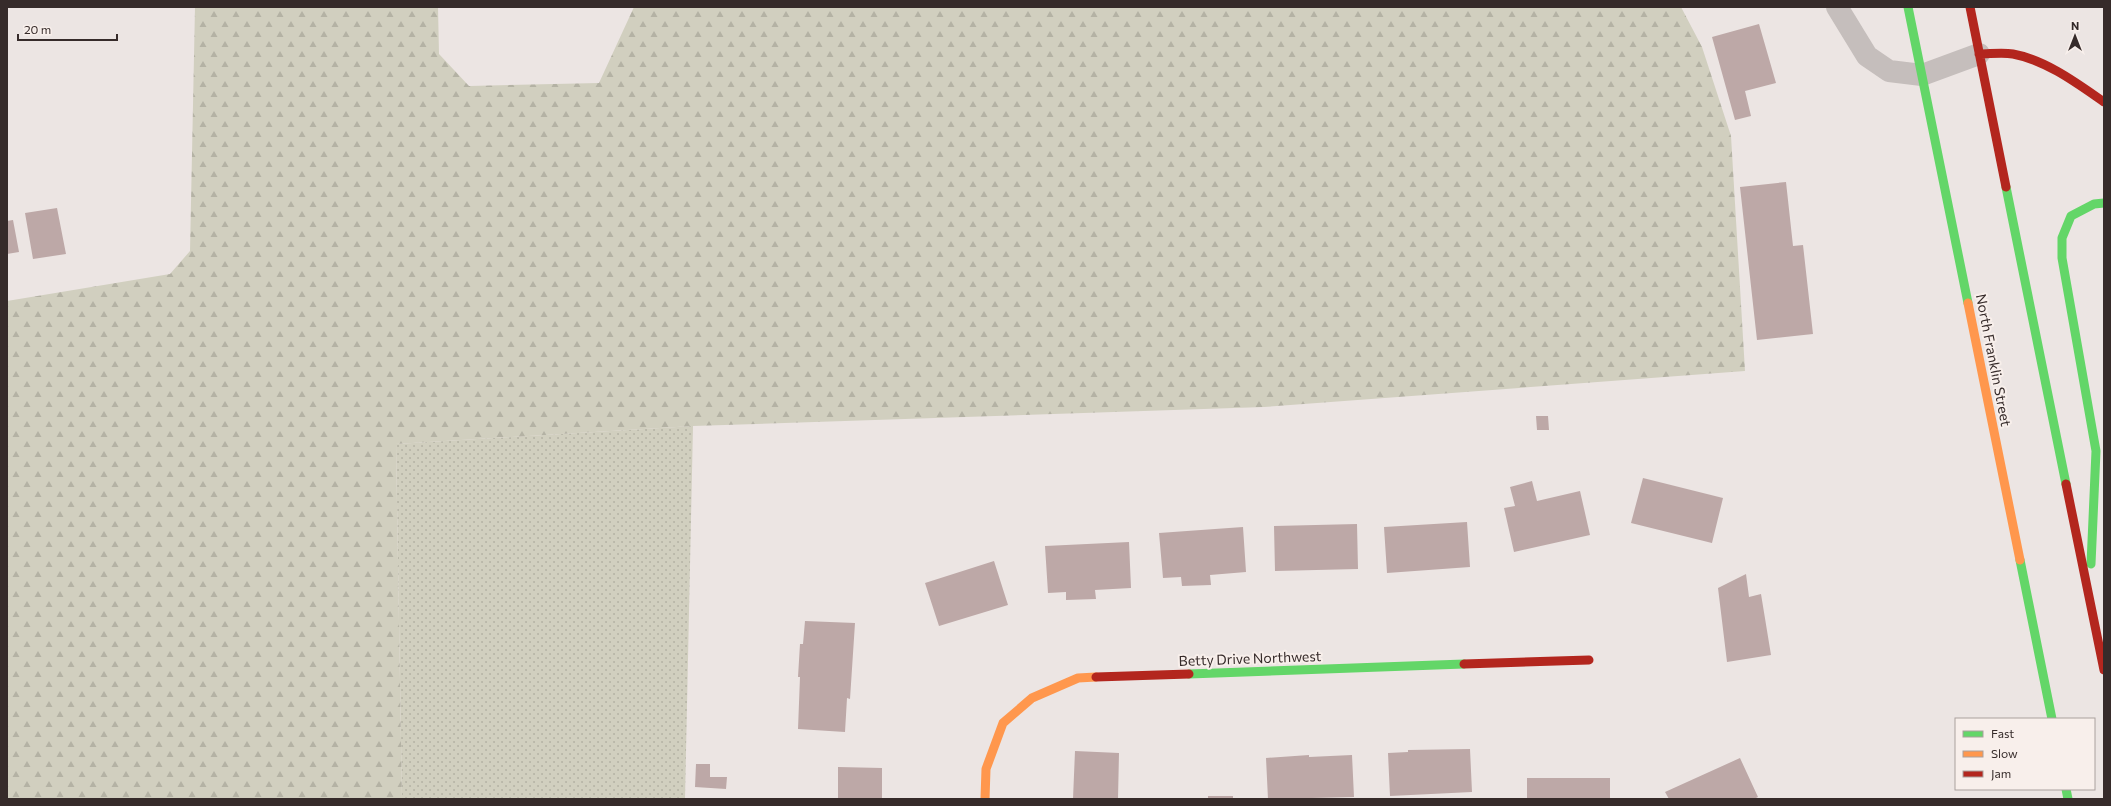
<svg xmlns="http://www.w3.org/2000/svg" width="2111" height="806" font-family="Commissioner,sans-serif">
<defs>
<pattern id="grass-dots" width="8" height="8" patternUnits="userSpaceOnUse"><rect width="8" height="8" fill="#d1cfbf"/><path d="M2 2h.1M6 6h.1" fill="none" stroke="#b4b2a4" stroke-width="1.8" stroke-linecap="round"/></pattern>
<pattern id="forest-firs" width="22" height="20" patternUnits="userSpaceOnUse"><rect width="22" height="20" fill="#d1cfbf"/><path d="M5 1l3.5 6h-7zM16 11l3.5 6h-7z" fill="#b4b2a4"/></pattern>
</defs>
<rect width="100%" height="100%" fill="#ece5e3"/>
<!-- grass -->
<path fill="url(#grass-dots)" d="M 693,426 L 685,799 L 402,799 L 396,444 Z"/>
<!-- forest -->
<path fill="url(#forest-firs)" d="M 195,7 L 438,7 L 439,54 L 469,86 L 599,83 L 634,7 L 1681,7 L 1702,47 L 1731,136 L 1745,371 L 1264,407 L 693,426 L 396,444 L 402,799 L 7,799 L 7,301 L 170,274 L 190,251 Z"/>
<!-- building -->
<path fill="#bda8a7" d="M 1759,24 L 1776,83 L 1745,91 L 1751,116 L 1735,120 L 1712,37 Z
M 1786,182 L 1793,246 L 1803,245 L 1813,334 L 1757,340 L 1740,187 Z
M 57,208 L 66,254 L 33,259 L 25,213 Z
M 13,220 L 19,252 L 7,254 L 7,221 Z
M 1536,416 L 1548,416 L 1549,430 L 1537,430 Z
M 1643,478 L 1723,498 L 1712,543 L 1631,523 Z
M 1532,481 L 1537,501 L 1580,491 L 1590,535 L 1514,552 L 1504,508 L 1515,506 L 1510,487 Z
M 1467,522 L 1470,567 L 1387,573 L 1384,527 Z
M 1357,524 L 1358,569 L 1275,571 L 1274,526 Z
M 1243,527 L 1246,572 L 1210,575 L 1211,585 L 1182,586 L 1181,577 L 1163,578 L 1159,533 Z
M 1129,542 L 1131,588 L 1095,590 L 1096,599 L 1066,600 L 1066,592 L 1048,593 L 1045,546 Z
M 994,561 L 1008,605 L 939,626 L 925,583 Z
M 1746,574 L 1749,597 L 1761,594 L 1771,655 L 1727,662 L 1718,588 Z
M 805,621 L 855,623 L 850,699 L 847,698 L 845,732 L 798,729 L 800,677 L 798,677 L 800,644 L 803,644 Z
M 1470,749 L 1472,792 L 1390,796 L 1388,753 L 1408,752 L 1408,750 Z
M 1075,751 L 1119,753 L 1118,799 L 1073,799 Z
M 1309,755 L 1309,757 L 1352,755 L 1354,797 L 1268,799 L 1266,758 Z
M 1740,758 L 1758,797 L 1754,799 L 1669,799 L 1665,792 Z
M 696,764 L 710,764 L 710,777 L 727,777 L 726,789 L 695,787 Z
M 838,767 L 882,768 L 882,799 L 838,799 Z
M 1527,778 L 1610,778 L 1610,799 L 1527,799 Z
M 1208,796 L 1233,796 L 1233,799 L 1208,799 Z"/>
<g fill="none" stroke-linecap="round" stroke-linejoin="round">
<!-- street -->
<path stroke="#c5bebc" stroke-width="22" d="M 1837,7 L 1867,56 L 1889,71 L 1922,75 L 1979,54"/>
<!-- fast -->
<path stroke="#63d668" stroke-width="9" d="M 1908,7 L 1968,303
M 2006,187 L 2066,484
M 2020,560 L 2052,719
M 2091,564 L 2096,451 L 2062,258 L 2062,238 L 2071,216 L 2094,204 L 2104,203
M 1189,674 L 1464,664
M 2066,789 L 2068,799"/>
<!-- slow -->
<path stroke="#ff974d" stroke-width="9" d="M 1968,303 L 2020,560
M 985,799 L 986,769 L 1003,723 L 1032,698 L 1078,678 L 1096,677"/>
<!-- jam -->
<path stroke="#b3261e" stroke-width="9" d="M 1970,7 L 2006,187
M 1979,54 C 1990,54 2002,52 2013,54 C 2046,60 2078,84 2104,102
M 2066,484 L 2104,670
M 1464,664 L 1589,660
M 1096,677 L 1189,674"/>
</g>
<g text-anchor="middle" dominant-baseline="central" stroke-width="4" stroke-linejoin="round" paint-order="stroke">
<!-- street labels -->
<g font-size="14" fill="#362b2a" stroke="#f8efeb">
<text transform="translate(1994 360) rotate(79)">North Franklin Street</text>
<text transform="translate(1250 658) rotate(-2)">Betty Drive Northwest</text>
</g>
</g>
<!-- border -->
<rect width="2111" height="806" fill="none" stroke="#362b2a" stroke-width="16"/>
<!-- legend -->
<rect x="1955" y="718" width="140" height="72" fill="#f8efeb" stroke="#aaa19e"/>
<rect x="1963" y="731" width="20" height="6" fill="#63d668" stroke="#aaa19e"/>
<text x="1991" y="738" font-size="12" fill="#362b2a">Fast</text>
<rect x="1963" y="751" width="20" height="6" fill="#ff974d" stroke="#aaa19e"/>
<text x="1991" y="758" font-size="12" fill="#362b2a">Slow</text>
<rect x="1963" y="771" width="20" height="6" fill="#b3261e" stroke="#aaa19e"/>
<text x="1991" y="778" font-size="12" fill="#362b2a">Jam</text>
<!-- north arrow -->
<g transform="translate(2075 36)" stroke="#f8efeb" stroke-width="3" paint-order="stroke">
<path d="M0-3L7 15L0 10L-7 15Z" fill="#362b2a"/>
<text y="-6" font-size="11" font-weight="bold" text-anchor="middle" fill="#362b2a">N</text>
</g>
<!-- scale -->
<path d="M18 34v6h99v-6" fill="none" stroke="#362b2a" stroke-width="2"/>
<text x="24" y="34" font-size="12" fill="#362b2a" stroke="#f8efeb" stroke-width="3" paint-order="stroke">20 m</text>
</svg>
